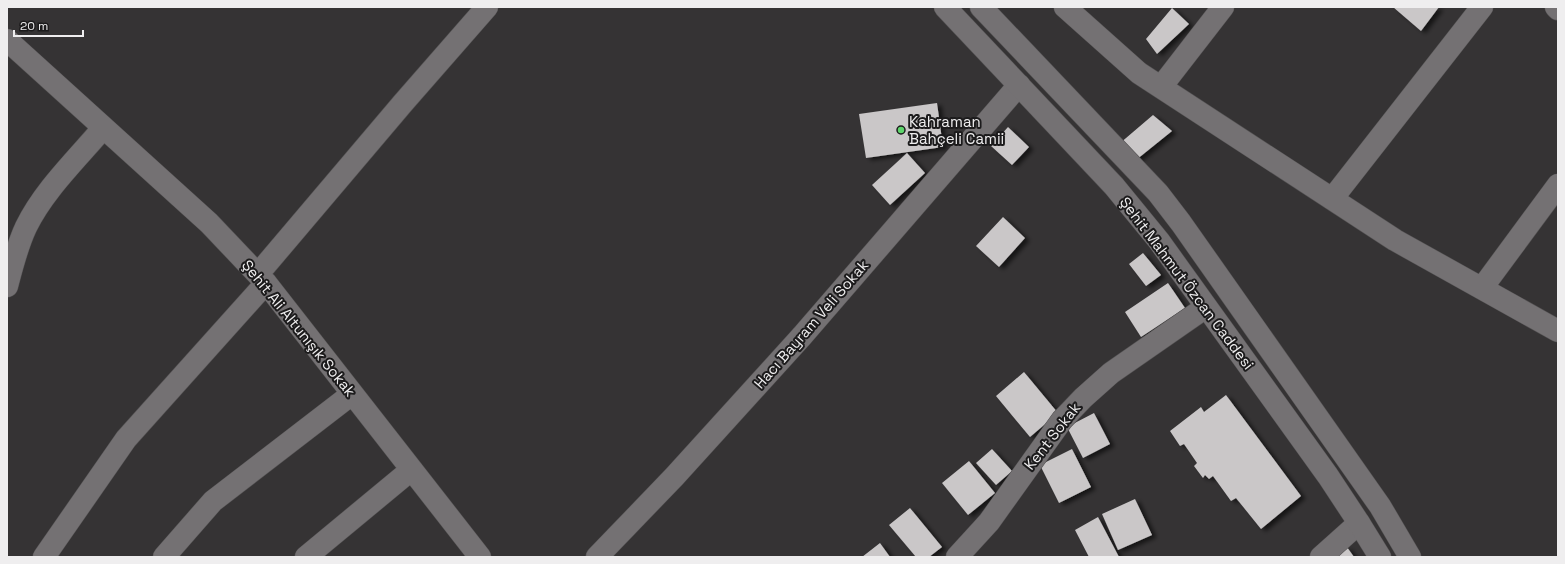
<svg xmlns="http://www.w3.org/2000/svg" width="1565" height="564" font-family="'Space Grotesk',sans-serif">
<defs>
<filter id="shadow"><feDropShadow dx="4.5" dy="2.5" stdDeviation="2" flood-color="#0009"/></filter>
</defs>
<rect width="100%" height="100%" fill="#353334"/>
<!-- building -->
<path fill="#cac7c8" filter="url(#shadow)" d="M 1393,7 L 1439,7 L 1421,31 Z
M 1172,8 L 1189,24 L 1157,54 L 1146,39 Z
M 937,103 L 943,147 L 866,158 L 859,114 Z
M 1153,115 L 1172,131 L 1136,160 L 1119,144 Z
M 1008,127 L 1029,147 L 1012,165 L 991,146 Z
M 907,153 L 925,173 L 890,205 L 872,185 Z
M 1003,217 L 1025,238 L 999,267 L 976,246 Z
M 1143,253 L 1161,275 L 1146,286 L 1129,264 Z
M 1168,283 L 1185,308 L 1141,337 L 1125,312 Z
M 1024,372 L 1058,413 L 1030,437 L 996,396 Z
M 1226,395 L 1301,496 L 1261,529 L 1236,498 L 1231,501 L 1213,476 L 1209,479 L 1205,475 L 1203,478 L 1194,466 L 1197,463 L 1184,444 L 1180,446 L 1170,431 L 1201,407 L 1204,412 Z
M 1094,413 L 1110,444 L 1083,458 L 1067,427 Z
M 992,449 L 1012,471 L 996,485 L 976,463 Z
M 1072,449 L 1091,487 L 1059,503 L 1040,465 Z
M 969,461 L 995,493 L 968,515 L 942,483 Z
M 1135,499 L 1152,535 L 1118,550 L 1102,514 Z
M 910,508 L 942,547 L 929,557 L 916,557 L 889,525 Z
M 1098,517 L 1119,557 L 1089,557 L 1075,530 Z
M 880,543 L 890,557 L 862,557 Z
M 1347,547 L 1354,557 L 1334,557 Z"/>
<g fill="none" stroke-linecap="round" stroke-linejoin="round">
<!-- minor casing -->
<g stroke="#545253" stroke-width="23">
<path id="minor" d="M 1065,7 L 1139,73 L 1395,240 L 1558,331
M 1556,7 L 1558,9
M 7,40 L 209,223 L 266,283 L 480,557
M 1161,87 L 1223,7
M 1332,199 L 1482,7
M 258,274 L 403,103 L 487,7
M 7,286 C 12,267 17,246 26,227 C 44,190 77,159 103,128
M 1482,288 L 1558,185
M 44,557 L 126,439 L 266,283
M 164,557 L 213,501 L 352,394
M 306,557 L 411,470
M 597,557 L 674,477 L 802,336 L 1019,85
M 957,557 L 989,522 L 1062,420 L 1083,398 L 1111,373 L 1206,307
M 1321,557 L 1359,523"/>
</g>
<!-- tertiary casing -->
<g stroke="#545253" stroke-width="23">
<path id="tertiary" d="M 945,7 L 1114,186 L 1159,241 L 1328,476 L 1359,523 L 1380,557
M 981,7 L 1158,193 L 1181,223 L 1380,506 L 1410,557"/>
</g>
<!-- minor -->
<use href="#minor" stroke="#747173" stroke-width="22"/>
<!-- tertiary -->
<use href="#tertiary" stroke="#747173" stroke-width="22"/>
</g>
<!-- markers -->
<circle fill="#5ed56c" stroke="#1c1b1c" stroke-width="1.5" cx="901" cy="130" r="4"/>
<g text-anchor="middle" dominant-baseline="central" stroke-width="4" stroke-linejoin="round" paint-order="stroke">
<!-- poi labels -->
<g font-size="15" fill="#efeeef" stroke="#1c1b1c" text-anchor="start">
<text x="909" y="121">Kahraman<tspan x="909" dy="17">Bahçeli Camii</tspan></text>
</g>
<!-- street labels -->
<g font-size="15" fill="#efeeef" stroke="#1c1b1c">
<text transform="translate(1187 283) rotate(53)">Şehit Mahmut Özcan Caddesi</text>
<text transform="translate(811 324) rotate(-49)">Hacı Bayram Veli Sokak</text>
<text transform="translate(299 328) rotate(51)">Şehit Ali Altunışık Sokak</text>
<text transform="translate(1052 436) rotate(-52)">Kent Sokak</text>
</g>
</g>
<!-- border -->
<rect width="1565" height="564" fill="none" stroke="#efeeef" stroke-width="16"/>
<!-- scale -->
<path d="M14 30v6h69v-6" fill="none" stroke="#efeeef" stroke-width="2"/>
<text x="20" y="30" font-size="12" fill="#efeeef" stroke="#1c1b1c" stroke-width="3" paint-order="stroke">20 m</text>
</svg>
